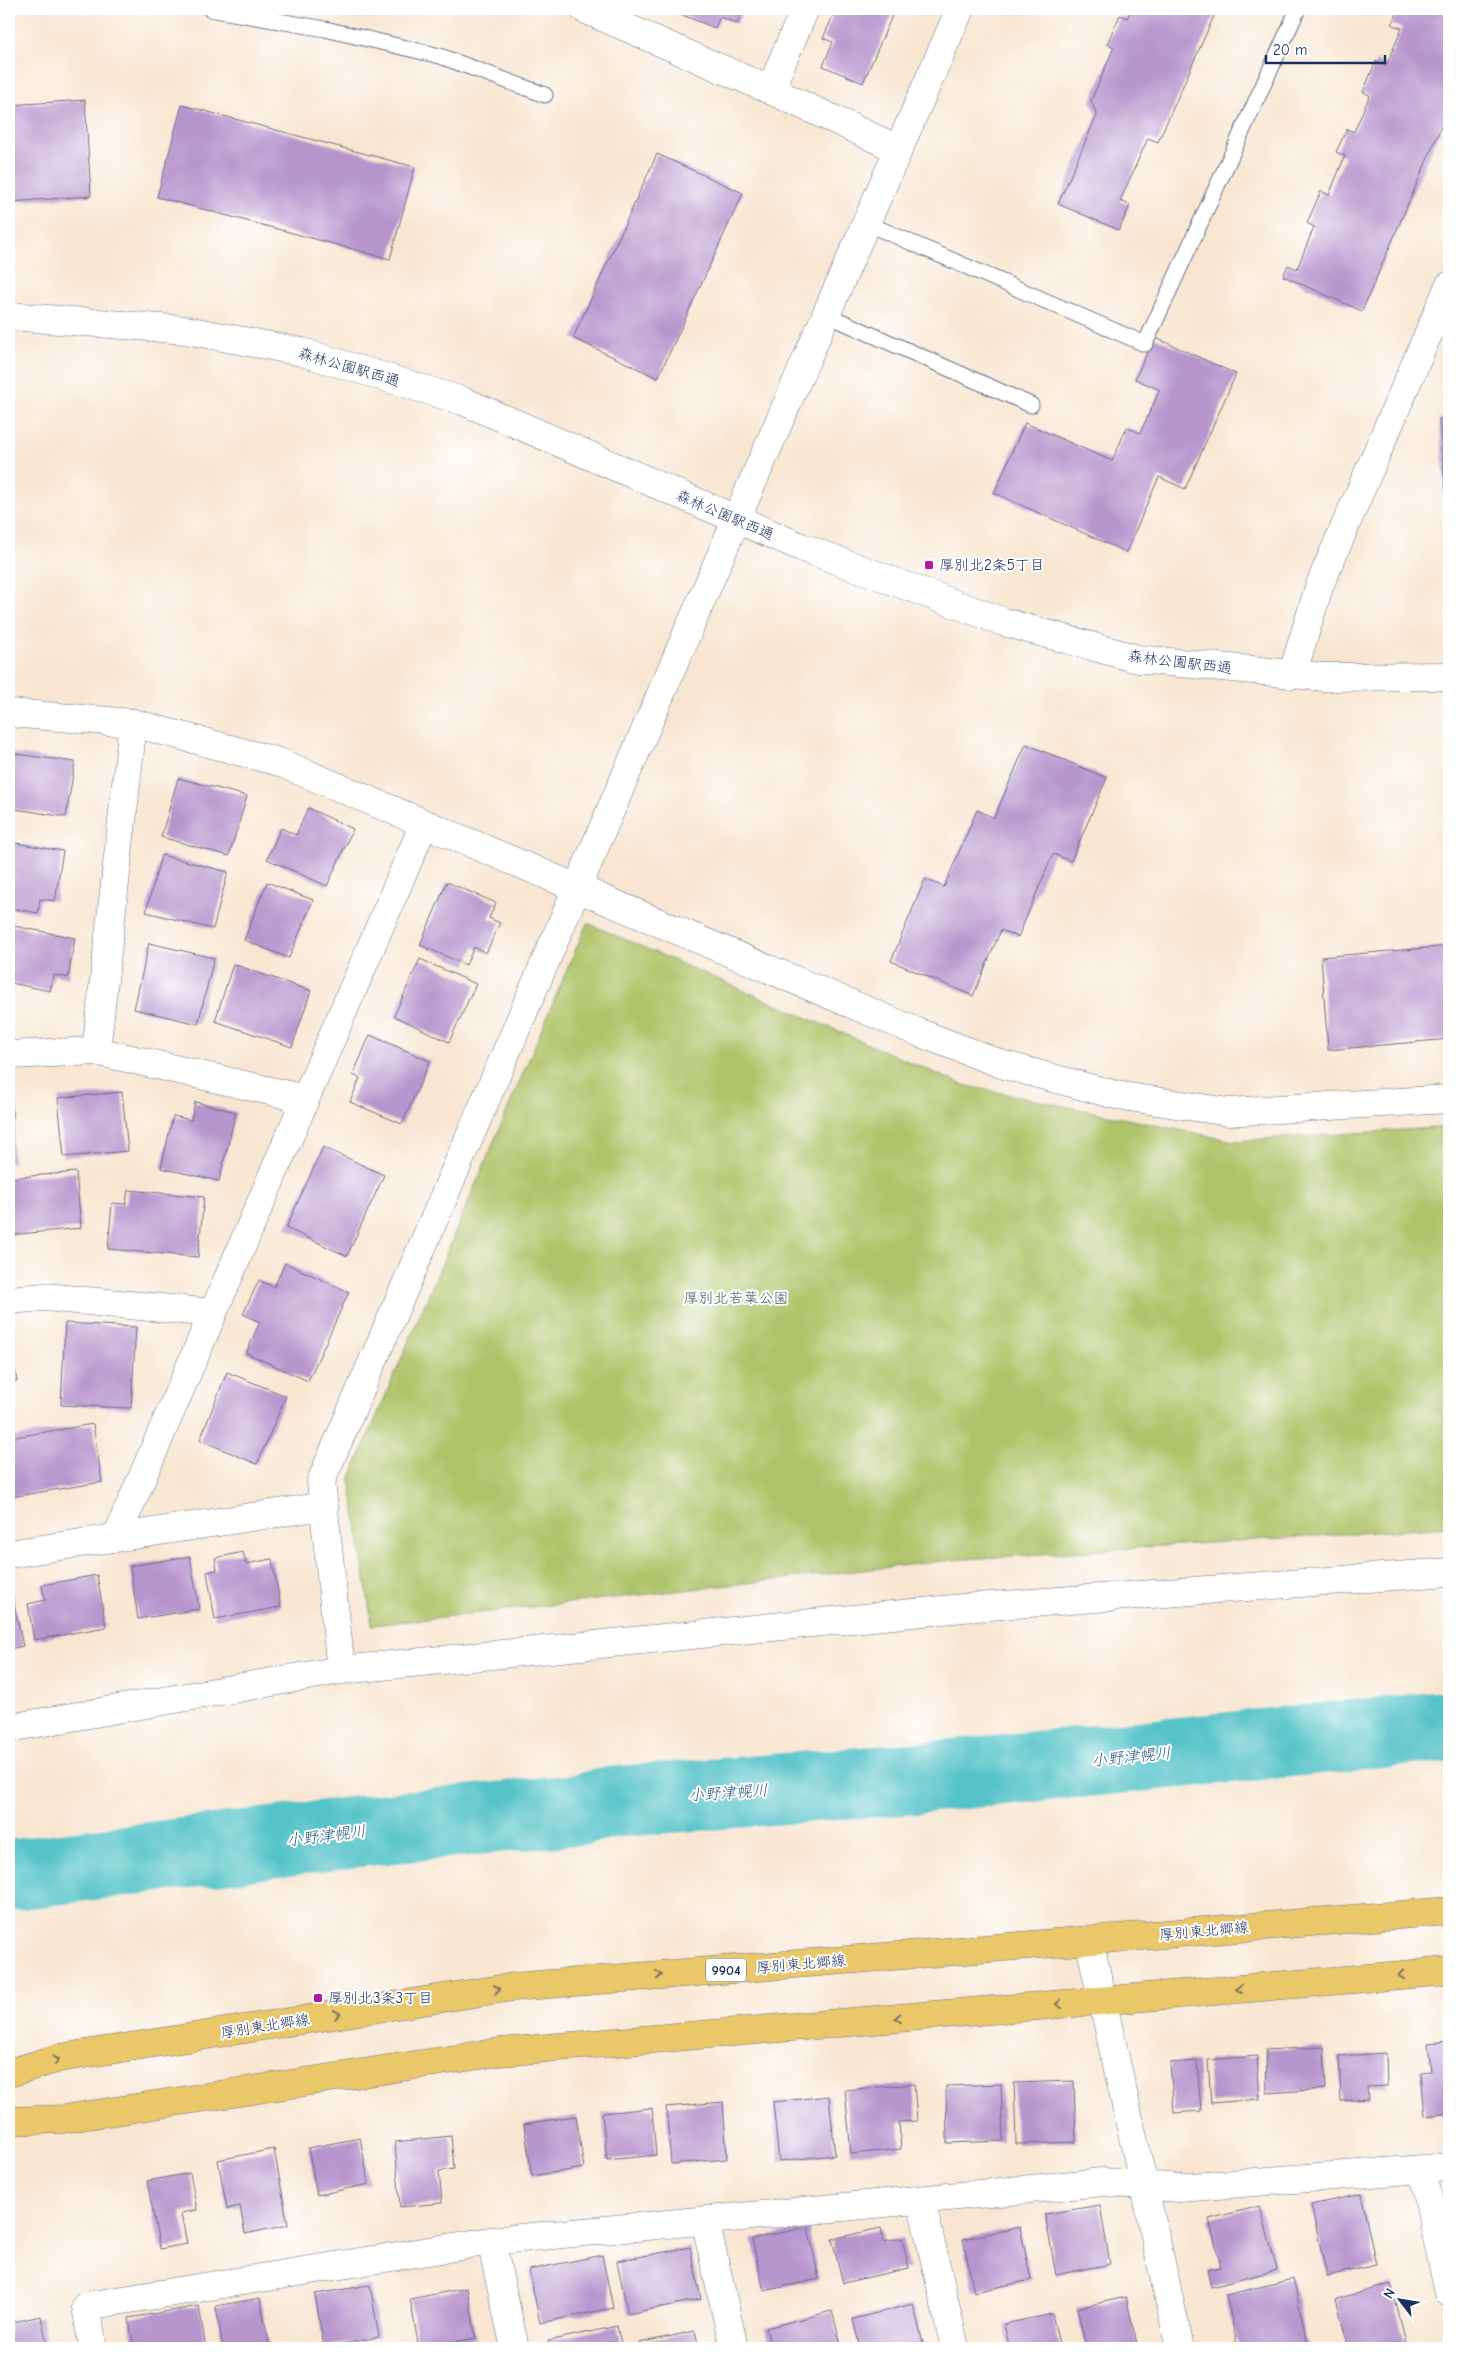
<svg xmlns="http://www.w3.org/2000/svg" width="1458" height="2357" font-family="'Comic Neue','Klee One',sans-serif">
<rect width="100%" height="100%" fill="#fff"/>
<filter id="ink" filterUnits="userSpaceOnUse"><feTurbulence type="fractalNoise" baseFrequency=".02" numOctaves="2"/><feDisplacementMap in="SourceGraphic" scale="10" xChannelSelector="R" yChannelSelector="G"/><feConvolveMatrix kernelMatrix="1 2 1 2 8 2 1 2 1" color-interpolation-filters="sRGB"/></filter>
<filter id="wash" filterUnits="userSpaceOnUse"><feTurbulence type="fractalNoise" baseFrequency=".0096" numOctaves="4" result="noise"/><feDisplacementMap in="SourceGraphic" scale="20" xChannelSelector="R" yChannelSelector="G"/><feGaussianBlur stdDeviation="1.12" result="paint"/><feColorMatrix in="noise" values="0 0 0 0 0 0 0 0 0 0 0 0 0 0 0 0 0 1.4 0 .05"/><feComposite in="paint" operator="in"/></filter>
<g filter="url(#wash)">
<rect width="100%" height="100%" fill="#f8e6d2"/>
<!-- green -->
<path fill="#afc368" stroke="#657963" d="M 587,923 L 963,1085 L 1233,1141 L 1449,1127 L 1449,1527 L 952,1560 L 372,1625 L 350,1479 Z"/>
<g fill="none" stroke-linecap="round" stroke-linejoin="round">
<!-- river -->
<path stroke="#55c3c9" stroke-width="71" d="M 9,1875 L 371,1830 L 582,1809 L 613,1802 L 908,1779 L 1449,1726"/>
</g>
<g id="blocks">
<!-- building -->
<path fill="#b796ce" d="M 679,9 L 743,9 L 737,24 L 720,17 L 715,28 L 677,13 Z
M 836,9 L 895,9 L 863,83 L 823,66 L 833,42 L 823,38 Z
M 1132,9 L 1217,9 L 1158,142 L 1148,138 L 1120,201 L 1130,205 L 1119,230 L 1058,204 L 1097,115 L 1091,101 L 1114,47 L 1107,44 L 1120,15 L 1127,18 Z
M 1399,9 L 1449,9 L 1449,109 L 1362,311 L 1283,276 L 1288,265 L 1297,269 L 1314,227 L 1307,223 L 1321,191 L 1329,195 L 1345,156 L 1336,152 L 1347,129 L 1354,132 L 1370,95 L 1363,92 L 1376,61 L 1386,66 L 1402,28 L 1392,25 Z
M 85,100 L 91,196 L 9,202 L 9,105 Z
M 182,105 L 415,167 L 390,259 L 157,197 Z
M 657,154 L 743,193 L 658,378 L 573,338 Z
M 1154,337 L 1236,374 L 1185,489 L 1159,477 L 1126,552 L 994,493 L 1025,423 L 1112,461 L 1127,427 L 1140,433 L 1160,390 L 1135,379 Z
M 1449,418 L 1449,517 L 1448,517 L 1439,419 Z
M 1026,744 L 1107,778 L 1071,861 L 1053,854 L 1018,937 L 1001,930 L 973,996 L 891,961 L 925,879 L 944,887 L 977,810 L 994,818 Z
M 9,753 L 75,762 L 66,817 L 9,808 Z
M 178,778 L 247,796 L 229,856 L 161,837 Z
M 308,808 L 353,829 L 327,886 L 267,859 L 281,828 L 296,835 Z
M 9,842 L 63,851 L 55,901 L 40,899 L 38,913 L 9,908 Z
M 161,855 L 228,872 L 213,929 L 146,912 Z
M 267,882 L 313,900 L 289,958 L 244,940 Z
M 447,882 L 496,903 L 489,918 L 500,923 L 486,953 L 474,947 L 466,965 L 420,945 Z
M 9,925 L 75,938 L 68,978 L 54,975 L 50,991 L 11,983 L 13,971 L 9,970 Z
M 149,943 L 214,958 L 198,1024 L 134,1009 Z
M 1449,946 L 1449,1039 L 1328,1050 L 1321,957 Z
M 420,959 L 476,984 L 449,1042 L 394,1016 Z
M 233,964 L 311,991 L 292,1047 L 215,1021 Z
M 370,1035 L 430,1061 L 402,1124 L 350,1102 L 360,1078 L 353,1075 Z
M 122,1092 L 128,1151 L 64,1157 L 58,1098 Z
M 9,1101 L 12,1101 L 13,1163 L 9,1163 Z
M 195,1102 L 236,1112 L 219,1181 L 161,1168 L 173,1116 L 191,1120 Z
M 323,1147 L 384,1175 L 347,1256 L 286,1228 Z
M 76,1172 L 81,1228 L 9,1235 L 9,1178 Z
M 128,1190 L 204,1197 L 198,1257 L 108,1249 L 112,1203 L 126,1204 Z
M 285,1263 L 349,1292 L 308,1381 L 246,1353 L 260,1322 L 243,1314 L 259,1280 L 274,1287 Z
M 65,1323 L 136,1327 L 131,1408 L 61,1405 Z
M 9,1340 L 17,1381 L 9,1382 Z
M 227,1372 L 286,1396 L 257,1464 L 200,1440 Z
M 93,1424 L 102,1482 L 11,1497 L 9,1482 L 9,1438 Z
M 243,1552 L 246,1564 L 272,1559 L 281,1607 L 215,1619 L 207,1572 L 217,1570 L 215,1558 Z
M 190,1556 L 199,1609 L 138,1619 L 130,1566 Z
M 97,1575 L 106,1627 L 34,1640 L 28,1604 L 45,1600 L 42,1585 Z
M 10,1585 L 23,1646 L 9,1649 L 9,1586 Z
M 1449,2041 L 1449,2113 L 1425,2116 L 1421,2072 L 1431,2071 L 1428,2043 Z
M 1324,2047 L 1326,2089 L 1267,2093 L 1266,2050 Z
M 1386,2053 L 1387,2086 L 1367,2087 L 1368,2099 L 1341,2101 L 1339,2056 Z
M 1257,2056 L 1260,2099 L 1211,2103 L 1208,2060 Z
M 1197,2061 L 1201,2111 L 1174,2113 L 1170,2063 Z
M 1074,2081 L 1076,2142 L 1016,2144 L 1014,2083 Z
M 914,2084 L 917,2121 L 899,2122 L 901,2149 L 851,2154 L 845,2090 Z
M 1001,2084 L 1003,2141 L 947,2143 L 946,2086 Z
M 829,2096 L 835,2155 L 779,2161 L 773,2102 Z
M 723,2102 L 727,2159 L 671,2164 L 666,2107 Z
M 652,2108 L 656,2155 L 607,2160 L 602,2113 Z
M 576,2116 L 584,2168 L 532,2176 L 524,2124 Z
M 451,2136 L 454,2169 L 439,2171 L 442,2203 L 400,2207 L 395,2142 Z
M 360,2138 L 369,2184 L 317,2195 L 308,2148 Z
M 274,2149 L 288,2225 L 245,2234 L 240,2206 L 227,2209 L 218,2160 Z
M 190,2173 L 197,2210 L 181,2213 L 187,2244 L 160,2249 L 147,2181 Z
M 1361,2194 L 1376,2265 L 1327,2276 L 1311,2205 Z
M 1100,2205 L 1110,2264 L 1056,2275 L 1045,2214 Z
M 1260,2206 L 1277,2270 L 1211,2287 L 1207,2270 L 1221,2267 L 1209,2219 Z
M 808,2227 L 819,2279 L 764,2291 L 752,2239 Z
M 1020,2227 L 1031,2280 L 974,2292 L 963,2239 Z
M 881,2228 L 884,2242 L 902,2238 L 909,2268 L 843,2283 L 832,2239 Z
M 690,2247 L 701,2299 L 628,2314 L 617,2261 Z
M 602,2255 L 613,2308 L 540,2323 L 529,2270 Z
M 1293,2279 L 1308,2345 L 1293,2348 L 1238,2348 L 1226,2295 Z
M 1391,2284 L 1406,2342 L 1384,2348 L 1349,2348 L 1336,2299 Z
M 370,2285 L 379,2337 L 324,2347 L 315,2294 Z
M 467,2288 L 476,2338 L 419,2348 L 410,2299 Z
M 1126,2297 L 1138,2348 L 1086,2348 L 1077,2308 Z
M 260,2298 L 270,2348 L 223,2348 L 216,2306 Z
M 913,2304 L 924,2347 L 860,2348 L 853,2319 Z
M 199,2306 L 206,2348 L 134,2348 L 129,2318 Z
M 832,2311 L 842,2348 L 771,2348 L 766,2328 Z
M 1052,2314 L 1060,2348 L 999,2348 L 1009,2345 L 1004,2324 Z
M 41,2316 L 48,2348 L 9,2348 L 9,2323 Z
M 617,2326 L 622,2348 L 550,2348 L 548,2341 Z
M 695,2331 L 699,2348 L 640,2348 L 639,2343 Z"/>
</g>
</g>
<g filter="url(#ink)">
<use href="#blocks" fill-opacity="0" stroke="#686f87" stroke-width="1"/>
<g fill="none" stroke-linecap="round" stroke-linejoin="round">
<!-- service casing -->
<g stroke="#686f87" stroke-width="17">
<path id="service" d="M 210,9 L 325,29 L 440,56 L 545,95
M 866,223 L 1145,344 L 1298,9
M 825,314 L 1031,405"/>
</g>
<!-- minor casing -->
<g stroke="#686f87" stroke-width="29">
<path id="minor" d="M 584,9 L 770,90 L 898,149
M 770,90 L 805,9
M 9,713 L 133,723 L 279,762 L 920,1033 L 1004,1065 L 1116,1095 L 1228,1112 L 1449,1099
M 96,1051 L 133,723
M 9,1055 L 96,1051 L 305,1099
M 9,1300 L 45,1297 L 213,1313
M 116,1538 L 424,824
M 9,1554 L 324,1506
M 1089,1940 L 1180,2348
M 1422,2169 L 1449,2293
M 921,2200 L 955,2348
M 705,2220 L 734,2348
M 491,2241 L 515,2348
M 93,2348 L 86,2306 L 491,2241 L 1103,2182 L 1179,2188 L 1449,2167"/>
</g>
<!-- tertiary casing -->
<g stroke="#686f87" stroke-width="29">
<path id="tertiary" d="M 9,316 L 186,330 L 302,352 L 463,401 L 801,547 L 1004,622 L 1138,659 L 1324,677 L 1449,676
M 1292,675 L 1320,584 L 1449,286
M 341,1670 L 321,1481 L 736,520 L 960,9
M 9,1728 L 341,1670 L 963,1608 L 1449,1572"/>
</g>
<!-- primary casing -->
<g stroke="#686f87" stroke-width="29">
<path id="primary" d="M 9,2073 L 59,2058 L 513,1987 L 1449,1911
M 9,2121 L 63,2119 L 500,2052 L 1449,1971"/>
</g>
<!-- service -->
<use href="#service" stroke="#fff" stroke-width="15"/>
<!-- minor -->
<use href="#minor" stroke="#fff" stroke-width="28"/>
<!-- tertiary -->
<use href="#tertiary" stroke="#fff" stroke-width="28"/>
<!-- primary -->
<use href="#primary" stroke="#eac769" stroke-width="28"/>
</g>
<!-- one-way arrows -->
<defs><path id="oneway-chevron" d="M-2-3.5L2.5 0L-2 3.5" fill="none" stroke-width="1.6" stroke-linecap="round" stroke-linejoin="round" transform="scale(1.25)"/></defs>
<g stroke="#787363">
<use href="#oneway-chevron" transform="translate(659 1975) rotate(-5)"/>
<use href="#oneway-chevron" transform="translate(1401 1975) rotate(175)"/>
<use href="#oneway-chevron" transform="translate(497 1989) rotate(-9)"/>
<use href="#oneway-chevron" transform="translate(1239 1989) rotate(175)"/>
<use href="#oneway-chevron" transform="translate(1059 2004) rotate(175)"/>
<use href="#oneway-chevron" transform="translate(337 2014) rotate(-9)"/>
<use href="#oneway-chevron" transform="translate(898 2018) rotate(175)"/>
<use href="#oneway-chevron" transform="translate(56 2060) rotate(-14)"/>
</g>
</g>
<!-- markers -->
<g fill="#b5179e" stroke="#fff" stroke-width="2">
<rect x="924" y="560" width="10" height="10" rx="2.5"/>
<rect x="313" y="1993" width="10" height="10" rx="2.5"/>
</g>
<g text-anchor="middle" dominant-baseline="central" stroke-width="4" stroke-linejoin="round" paint-order="stroke">
<!-- shield labels -->
<rect fill="#fff" stroke="#5f6d8e" stroke-width="1" x="706" y="1958.5" width="40" height="23" rx="4"/>
<g font-size="14" font-weight="bold" fill="#1b2f5e">
<text x="726" y="1970">9904</text>
</g>
<!-- street labels -->
<g font-size="15" fill="#1b2f5e" stroke="#fff">
<text transform="translate(349 367) rotate(16)">森林公園駅西通</text>
<text transform="translate(725 515) rotate(23)">森林公園駅西通</text>
<text transform="translate(1180 662) rotate(7)">森林公園駅西通</text>
<text transform="translate(1204 1931) rotate(-5)">厚別東北郷線</text>
<text transform="translate(801 1964) rotate(-5)">厚別東北郷線</text>
<text transform="translate(265 2026) rotate(-9)">厚別東北郷線</text>
</g>
<!-- poi labels -->
<g font-size="15" fill="#1b2f5e" stroke="#fff" text-anchor="start">
<text x="939" y="565">厚別北2条5丁目</text>
<text x="328" y="1998">厚別北3条3丁目</text>
</g>
<!-- park labels -->
<g font-size="15" fill="#475b61" stroke="#fff">
<text x="736" y="1298">厚別北若葉公園</text>
</g>
<!-- water labels -->
<g font-size="16" font-style="italic" fill="#2c5b7e" stroke="#fff">
<text transform="translate(1131 1757) rotate(-6)">小野津幌川</text>
<text transform="translate(728 1793) rotate(-4)">小野津幌川</text>
<text transform="translate(326 1836) rotate(-7)">小野津幌川</text>
</g>
</g>
<!-- margin -->
<rect width="1458" height="2357" fill="none" stroke="#fff" stroke-width="30"/>
<!-- north arrow -->
<g transform="translate(1400 2300) rotate(301)" stroke="#ffffff" stroke-width="4" paint-order="stroke">
<path d="M0-4L9 19L0 12L-9 19Z" fill="#1b2f5e"/>
<text y="-8" font-size="14" font-weight="bold" text-anchor="middle" fill="#1b2f5e">N</text>
</g>
<!-- scale -->
<path d="M1266 55v8h119v-8" fill="none" stroke="#1b2f5e" stroke-width="2.5"/>
<text x="1273" y="55" font-size="15" fill="#1b2f5e" stroke="#ffffff" stroke-width="4" paint-order="stroke">20 m</text>
</svg>
